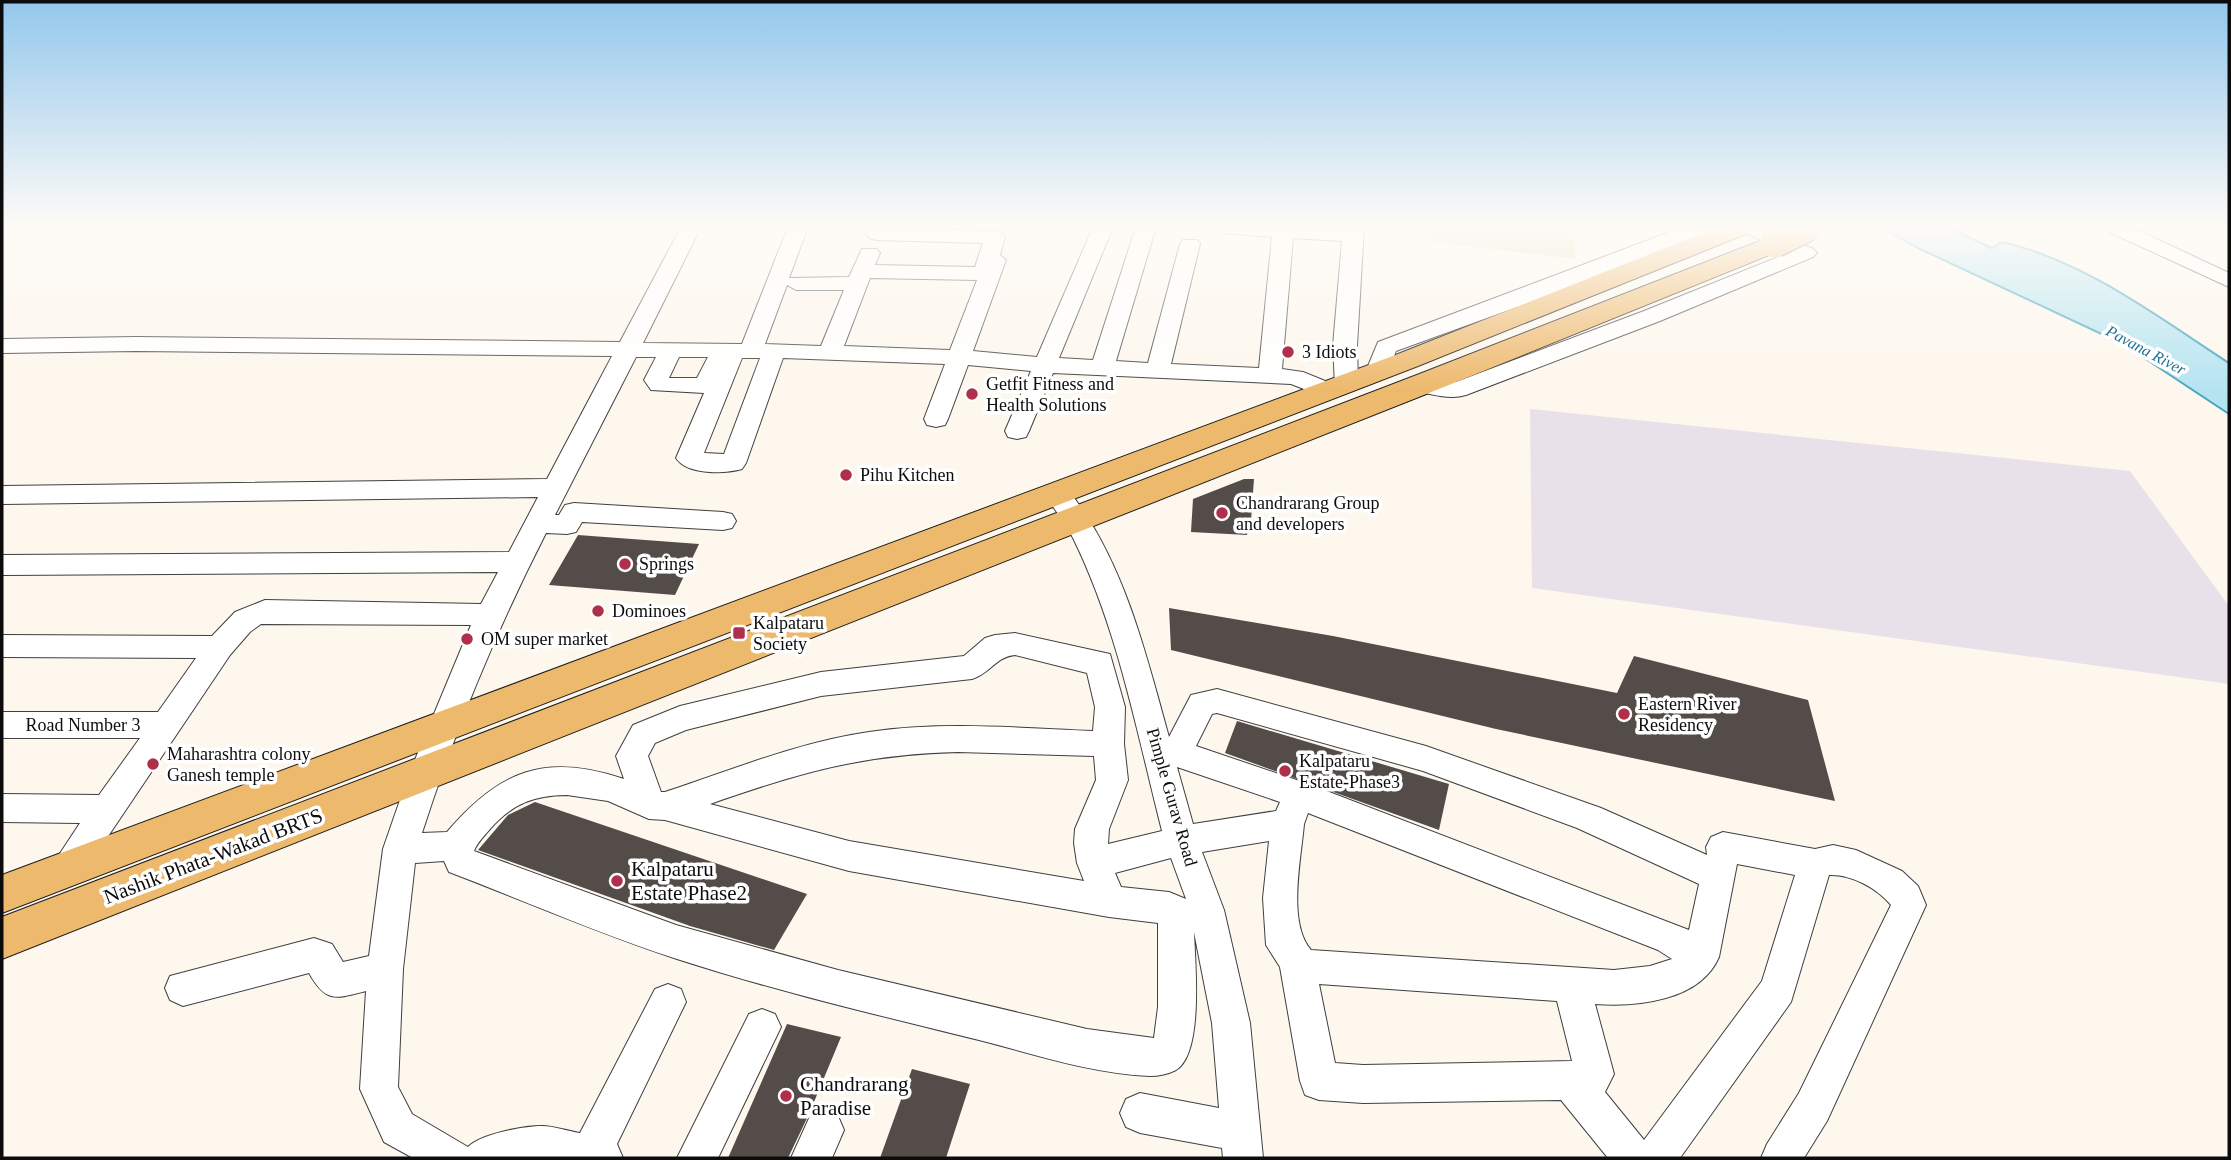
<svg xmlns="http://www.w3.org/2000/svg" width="2231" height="1160" font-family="Georgia,serif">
<rect width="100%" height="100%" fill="#fdf7ed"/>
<!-- industrial -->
<path fill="#e8e1ea" d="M 1530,409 L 2130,471 L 2229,606 L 2229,684 L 1532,588 Z"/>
<!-- green -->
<path fill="#d7e5b9" d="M 1425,227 L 1573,227 L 1576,259 L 1425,241 Z"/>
<!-- water -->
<path fill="#b5e4f1" stroke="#43a3c1" stroke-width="2" d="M 1881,227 L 1947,227 L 1992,248 L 2002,242 C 2085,261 2158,317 2229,363 L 2229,414 L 2123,344 L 1920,249 Z"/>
<!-- building -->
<path fill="#544c49" d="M 1244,479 L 1254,479 L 1251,520 L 1247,535 L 1191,532 L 1193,499 Z
M 578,535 L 699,544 L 675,595 L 549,585 Z
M 1169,608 L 1333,636 L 1617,693 L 1634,656 L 1808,700 L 1835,801 L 1496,729 L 1171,650 Z
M 1237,721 L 1449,784 L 1439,830 L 1225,753 Z
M 535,802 L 807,894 L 774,950 L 690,926 L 478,850 L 508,815 Z
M 787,1024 L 841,1037 L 809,1114 L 788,1158 L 728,1158 Z
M 912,1069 L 970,1084 L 946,1158 L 880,1158 Z"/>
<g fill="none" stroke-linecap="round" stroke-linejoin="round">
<!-- minor casing -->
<g stroke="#3f3f3f" stroke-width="2">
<path id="minor" d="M 681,227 L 701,227 L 643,343 L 742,344 L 788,227 L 808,227 L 789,278 L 849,277 L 862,249 L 876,249 L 880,253 L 875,265 L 975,267 L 983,243 L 876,240 L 869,238 L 866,234 L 869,230 L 876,228 L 995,231 L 1002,233 L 1005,237 L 1000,255 L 1006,260 L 973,351 L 1037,357 L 1093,227 L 1113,227 L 1059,358 L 1093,360 L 1136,227 L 1156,227 L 1116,361 L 1148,363 L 1180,244 L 1183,240 L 1197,240 L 1200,244 L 1171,364 L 1259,368 L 1272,237 L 1224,233 L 1214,227 L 1364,227 L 1357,346 L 1358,383 L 1354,388 L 1346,390 L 1338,388 L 1335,395 L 1327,398 L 1291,384 L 1053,373 L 1029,431 L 1026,437 L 1017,439 L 1008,437 L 1005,431 L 1031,371 L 968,365 L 948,419 L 945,425 L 936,427 L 927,425 L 924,419 L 945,364 L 783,358 L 746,463 L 742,469 C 724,474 687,475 676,458 L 704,393 L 651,390 L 644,380 L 656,357 L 636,357 L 555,515 L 559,515 L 565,505 L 574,503 L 723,512 L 732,514 L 736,521 L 732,528 L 723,530 L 582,522 L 576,532 L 567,534 L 546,533 C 497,629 455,730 422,833 L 447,832 C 499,771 545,752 624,779 L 616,756 L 633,725 L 680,706 L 821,672 L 964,656 L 985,638 L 995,635 L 1015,633 L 1110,654 L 1125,707 L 1124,744 L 1128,780 L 1109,829 L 1108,844 L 1162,831 C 1137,733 1118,629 1073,538 C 1065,522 1053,508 1044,493 L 1048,487 C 1053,485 1058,483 1063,486 C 1070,489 1075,500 1080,506 C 1127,574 1147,658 1169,737 L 1191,695 L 1217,689 L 1426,746 L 1601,808 L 1707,855 L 1706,847 L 1711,837 L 1723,832 L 1815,849 L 1833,845 L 1856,850 L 1902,871 L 1918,886 L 1926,905 L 1827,1121 L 1804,1158 L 1761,1158 L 1767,1144 L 1799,1093 L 1891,905 C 1877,888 1851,874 1829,875 L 1791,1002 L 1680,1158 L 1608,1158 L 1561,1100 L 1363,1103 L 1319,1100 L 1305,1095 L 1300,1081 L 1280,967 L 1266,945 L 1263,898 L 1269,841 L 1202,852 L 1224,910 L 1250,1023 L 1263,1158 L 1223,1158 L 1222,1148 L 1140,1133 L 1126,1127 L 1120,1113 L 1126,1099 L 1140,1093 L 1219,1108 L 1212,1023 L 1194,932 C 1195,962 1204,1053 1176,1070 C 1168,1074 1159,1076 1150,1076 C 1093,1074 1034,1054 979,1040 C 878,1015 776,991 677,959 C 600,934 525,901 449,872 L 444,861 L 415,863 L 403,969 L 398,1087 L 412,1114 L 468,1147 C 480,1134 524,1126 542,1126 C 554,1126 567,1131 580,1133 L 655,989 L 668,984 L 681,989 L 686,1002 L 617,1144 L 623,1158 L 413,1158 L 384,1142 L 360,1089 L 366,991 C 335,999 326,1003 309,973 L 183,1006 L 170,1000 L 165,988 L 170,976 L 314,938 L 332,944 L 343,962 L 369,956 L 383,849 L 409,774 L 471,625 L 261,624 L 250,632 L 230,655 L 78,881 L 66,885 L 54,881 L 49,870 L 80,823 L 2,822 L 2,794 L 99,795 L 140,738 L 2,738 L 2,712 L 158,712 L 196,658 L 2,657 L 2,635 L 212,636 L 235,612 L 265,600 L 481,604 L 498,572 L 2,575 L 2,555 L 509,552 L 538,497 L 2,504 L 2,486 L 547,479 L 612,356 L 136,351 L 2,353 L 2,339 L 136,337 L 620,342 ZM 1293,238 L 1342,241 L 1333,346 L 1335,385 L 1303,372 L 1282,369 ZM 870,278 L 977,280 L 950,350 L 844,346 ZM 787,285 L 796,290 L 844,290 L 821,346 L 765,344 ZM 679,357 L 708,357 L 697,378 L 669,378 ZM 742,358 L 760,358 L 724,454 L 704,453 ZM 1015,655 L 1087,673 L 1095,707 L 1093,731 C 1019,728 943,721 869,732 C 799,742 732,770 665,792 L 661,792 L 648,756 L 655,743 L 686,730 L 821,696 L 972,679 C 991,673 995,657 1015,655 ZM 1217,713 L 1423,771 L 1577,828 L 1699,884 L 1689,930 L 1311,785 L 1196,746 L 1212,714 ZM 958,752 L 1094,756 L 1096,780 L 1075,829 L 1074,843 L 1077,863 L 1084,881 L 849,841 L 710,804 C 798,773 864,754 958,752 ZM 1177,767 L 1280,802 L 1276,811 L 1193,824 ZM 567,795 L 608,801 L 649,819 L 665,820 L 849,871 L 1109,917 L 1158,923 L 1158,1007 L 1154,1038 L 1087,1029 L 838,970 L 676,925 L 474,851 C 477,843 484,836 490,829 C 512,804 534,795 567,795 ZM 1308,813 L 1658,950 L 1672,959 L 1650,966 L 1614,970 L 1311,950 C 1287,923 1301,859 1304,824 ZM 1171,858 L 1186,899 L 1169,892 L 1121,887 L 1115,873 ZM 1737,864 L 1795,875 L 1762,981 L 1644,1140 L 1605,1092 L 1614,1074 L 1595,1004 C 1637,1007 1700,1001 1719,957 ZM 1319,984 L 1557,1001 L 1572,1061 L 1363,1065 L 1335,1063 Z
M 1683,227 L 1712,227 L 1709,231 L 1558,292 L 1396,351 L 1386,376 L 1378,378 L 1370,376 L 1366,371 L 1378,342 Z
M 1739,227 L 1766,227 L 1813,249 L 1817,253 L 1813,257 L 1660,321 L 1466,395 C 1450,400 1429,394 1413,390 L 1409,385 L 1413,380 L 1421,378 L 1456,382 L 1644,311 L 1788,253 L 1742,231 Z
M 2104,227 L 2131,227 L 2229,273 L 2229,287 L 2107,231 Z
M 762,1009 L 775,1014 L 781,1027 L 718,1158 L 677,1158 L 749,1014 Z
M 824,1110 L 838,1116 L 844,1130 L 832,1158 L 791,1158 L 810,1116 Z"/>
</g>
<!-- major casing -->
<g stroke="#1d1d1d" stroke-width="2">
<path id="major" d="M 1718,227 L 1755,227 L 1751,232 L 1418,366 L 2,913 L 2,875 L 1398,354 Z
M 1775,235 L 1784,237 L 1788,243 L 1784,249 L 1444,387 L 2,959 L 2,917 L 1422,373 Z"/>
</g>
<!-- minor -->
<use href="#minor" fill="#fff" fill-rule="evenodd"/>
<!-- major -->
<use href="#major" fill="#edb96d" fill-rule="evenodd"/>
<!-- major-bridge casing -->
<g stroke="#1d1d1d" stroke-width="31" stroke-linecap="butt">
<path id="major-bridge" d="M 1775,243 L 1807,227"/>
</g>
<!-- major-bridge -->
<use href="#major-bridge" stroke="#edb96d" stroke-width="29"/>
</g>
<!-- sky -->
<linearGradient id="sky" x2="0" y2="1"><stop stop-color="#93c7ec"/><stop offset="0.58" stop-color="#fefbf7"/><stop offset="1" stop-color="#fefbf7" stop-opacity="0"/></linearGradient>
<rect width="2231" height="390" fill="url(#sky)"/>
<!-- markers -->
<g fill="#b0304b" stroke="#fff" stroke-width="2.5">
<circle cx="1288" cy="352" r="7"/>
<circle cx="972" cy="394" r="7"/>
<circle cx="846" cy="475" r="7"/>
<circle cx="1222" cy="513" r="7"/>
<circle cx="625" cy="564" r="7"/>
<circle cx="598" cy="611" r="7"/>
<rect x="732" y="626" width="14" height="14" rx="3.5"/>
<circle cx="467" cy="639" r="7"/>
<circle cx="1624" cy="714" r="7"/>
<circle cx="153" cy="764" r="7"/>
<circle cx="1285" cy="771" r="7"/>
<circle cx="617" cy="881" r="7"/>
<circle cx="786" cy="1096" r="7"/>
</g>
<g text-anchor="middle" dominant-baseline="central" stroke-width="7" stroke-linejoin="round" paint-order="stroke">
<!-- far-water labels -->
<g font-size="16" font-style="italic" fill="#207393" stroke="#fff">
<text transform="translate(2146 350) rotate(28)">Pavana River</text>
</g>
<!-- poi labels -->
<g font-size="18" fill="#0c0c0c" stroke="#fff" text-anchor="start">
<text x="1302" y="352">3 Idiots</text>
<text x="986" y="384">Getfit Fitness and<tspan x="986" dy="21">Health Solutions</tspan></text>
<text x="860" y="475">Pihu Kitchen</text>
<text x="1236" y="503">Chandrarang Group<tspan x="1236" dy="21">and developers</tspan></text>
<text x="639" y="564">Springs</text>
<text x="612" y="611">Dominoes</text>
<text x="753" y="623">Kalpataru<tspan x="753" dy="21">Society</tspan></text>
<text x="481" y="639">OM super market</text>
<text x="1638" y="704">Eastern River<tspan x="1638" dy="21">Residency</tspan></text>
<text x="167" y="754">Maharashtra colony<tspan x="167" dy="21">Ganesh temple</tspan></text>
<text x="1299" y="761">Kalpataru<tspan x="1299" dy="21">Estate-Phase3</tspan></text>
</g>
<!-- street labels -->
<g font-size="18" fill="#0c0c0c" stroke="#fff">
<text x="83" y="725">Road Number 3</text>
<text transform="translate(1172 797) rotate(74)">Pimple Gurav Road</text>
</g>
<!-- near-street labels -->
<g font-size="21" fill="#0c0c0c" stroke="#fff">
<text transform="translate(213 856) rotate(-21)">Nashik Phata-Wakad BRTS</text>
</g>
<!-- near-poi labels -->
<g font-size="21" fill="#0c0c0c" stroke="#fff" text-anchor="start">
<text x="631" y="869">Kalpataru<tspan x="631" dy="24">Estate Phase2</tspan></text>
<text x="800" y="1084">Chandrarang<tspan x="800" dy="24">Paradise</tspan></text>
</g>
</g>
<!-- border -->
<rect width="2231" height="1160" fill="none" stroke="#0c0c0c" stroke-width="7"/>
</svg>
